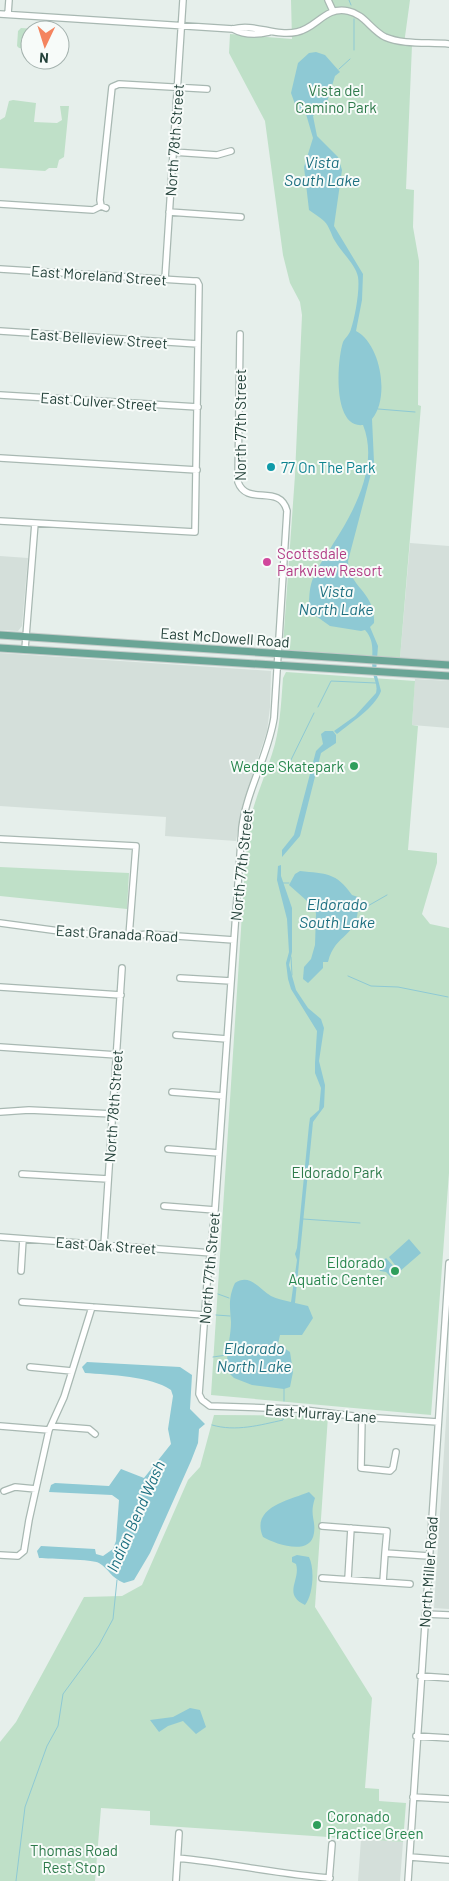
<svg xmlns="http://www.w3.org/2000/svg" width="449" height="1881" font-family="Barlow,sans-serif">
<rect width="100%" height="100%" fill="#e6efeb"/>
<!-- built -->
<path fill="#d4dfda" d="M 410,543 L 449,546 L 449,661 L 400,658 Z
M 0,556 L 28,558 L 22,626 L 18,631 L 0,630 Z
M 0,653 L 271,671 L 270,707 L 267,731 L 243,804 L 236,841 L 165,836 L 166,817 L 0,806 Z
M 415,679 L 449,681 L 449,728 L 412,725 Z
M 449,1374 L 449,1609 L 434,1608 Z
M 361,1839 L 403,1842 L 400,1881 L 358,1881 Z"/>
<!-- green -->
<path fill="#bfe0c8" d="M 291,0 L 410,0 L 404,44 L 412,45 L 406,189 L 414,190 L 413,227 L 419,261 L 418,405 L 421,406 L 400,658 L 287,650 L 283,645 L 295,475 L 302,315 L 300,302 L 290,283 L 283,255 L 265,121 L 229,53 L 230,34 L 292,39 Z
M 21,28 L 51,30 L 30,30 L 30,49 L 19,48 L 17,46 L 18,31 Z
M 13,100 L 36,103 L 34,122 L 57,123 L 62,120 L 60,106 L 69,106 L 64,157 L 59,160 L 57,168 L 49,168 L 45,171 L 0,168 L 0,120 L 5,117 L 9,101 Z
M 286,672 L 415,681 L 412,725 L 418,726 L 408,850 L 437,853 L 437,863 L 422,914 L 430,924 L 449,928 L 449,1173 L 431,1415 L 211,1395 L 247,836 C 251,807 263,782 272,754 C 280,730 281,704 283,678 Z
M 0,867 L 129,873 L 127,909 L 0,896 Z
M 214,1415 L 328,1416 L 315,1607 L 372,1698 L 365,1788 L 379,1789 L 379,1801 L 406,1803 L 403,1842 L 150,1825 L 150,1811 L 101,1808 L 95,1881 L 0,1881 L 0,1742 L 16,1722 L 84,1597 L 122,1596 L 142,1585 L 188,1480 L 200,1467 Z"/>
<!-- water -->
<path fill="#8ec9d4" d="M 316,52 L 325,55 L 340,72 L 335,76 L 326,105 L 313,116 L 317,136 L 338,157 L 342,170 L 334,226 L 363,274 L 362,300 L 356,331 C 381,344 390,398 372,419 L 374,462 L 348,561 C 349,588 376,592 374,623 L 370,627 L 378,646 L 376,672 L 381,691 C 375,708 350,723 337,734 L 334,731 L 355,716 L 376,693 C 378,685 374,680 373,673 C 370,657 377,643 365,630 L 361,631 L 330,626 L 309,611 C 309,601 309,590 312,581 C 317,567 326,556 333,544 C 355,510 379,465 363,425 C 332,429 337,360 343,342 C 345,338 350,334 351,329 C 355,317 360,290 358,277 C 356,265 341,252 335,241 C 331,235 330,227 324,221 C 320,217 314,214 309,210 L 304,167 L 313,138 L 306,114 L 296,107 L 291,93 L 298,63 L 309,53 Z
M 325,731 L 333,731 L 336,735 L 336,743 L 321,753 L 300,836 L 282,857 L 282,850 L 294,835 L 316,751 L 323,744 L 321,734 Z
M 281,865 L 281,876 L 292,908 L 292,952 L 289,965 L 296,990 L 308,1008 L 321,1019 L 324,1028 L 319,1061 L 325,1085 L 324,1107 L 313,1122 L 295,1303 L 308,1306 L 313,1318 L 302,1335 L 280,1335 L 278,1344 L 290,1352 L 293,1372 L 290,1387 L 284,1389 L 252,1385 L 234,1378 L 229,1373 C 224,1355 231,1340 231,1322 C 230,1307 228,1298 235,1283 C 250,1273 259,1289 271,1296 C 277,1299 284,1300 291,1302 L 297,1260 L 295,1254 L 297,1248 L 309,1125 L 310,1118 L 319,1110 L 321,1088 L 315,1073 L 315,1063 L 317,1031 L 291,989 L 288,979 L 286,963 L 289,952 L 287,919 L 277,880 L 278,866 Z
M 300,871 C 326,874 336,872 352,895 L 358,897 C 361,940 336,930 328,962 L 323,962 L 323,968 L 308,983 L 303,979 L 304,967 L 311,959 L 315,945 L 316,914 L 315,908 L 289,885 L 295,874 Z
M 409,1239 L 421,1253 L 392,1278 L 386,1272 L 380,1271 L 377,1266 L 386,1258 L 397,1270 L 398,1269 L 389,1257 Z
M 87,1362 L 180,1367 L 192,1375 L 190,1409 L 205,1424 L 199,1429 L 198,1443 L 191,1461 L 150,1553 L 134,1580 L 124,1583 C 110,1577 110,1570 99,1563 C 93,1559 50,1559 39,1558 L 37,1551 L 41,1546 L 95,1549 L 96,1554 L 103,1556 L 113,1549 L 116,1541 L 119,1500 L 112,1495 L 49,1492 L 51,1485 L 55,1483 L 109,1486 L 121,1469 L 144,1478 L 171,1444 L 168,1429 L 173,1396 L 171,1390 C 151,1376 110,1375 85,1373 L 82,1367 Z
M 309,1492 L 315,1498 C 309,1516 316,1519 314,1533 C 311,1557 275,1544 263,1537 C 250,1507 290,1500 309,1492 Z
M 297,1555 L 309,1557 C 315,1569 313,1595 305,1605 C 282,1594 301,1580 296,1564 L 292,1562 L 292,1557 Z
M 190,1708 L 200,1710 L 206,1727 L 196,1734 L 183,1721 L 168,1726 L 159,1732 L 150,1720 L 173,1717 Z"/>
<g fill="none" stroke-linecap="round" stroke-linejoin="round">
<!-- stream -->
<path stroke="#8ec9d4" stroke-width="1" d="M 349,0 L 351,5
M 354,50 L 354,19
M 339,69 L 350,59
M 378,409 L 415,412
M 318,707 L 331,681 L 376,683
M 289,764 L 314,713
M 283,883 L 289,883
M 359,911 L 387,895
M 291,957 L 292,975
M 348,976 L 371,986 L 398,987 L 448,997
M 303,1219 L 360,1223
M 218,1294 L 229,1298
M 216,1315 L 230,1316
M 213,1357 L 227,1355
M 284,1401 L 284,1389
M 212,1425 C 236,1432 260,1425 283,1420 L 284,1416
M 16,1881 L 25,1807 L 47,1746 L 58,1726 L 63,1694 L 99,1645 L 113,1619 L 117,1580"/>
<!-- minor casing -->
<g stroke="#a8b8b2" stroke-width="8">
<path id="minor" d="M 328,0 L 333,11
M 0,14 L 233,29 C 255,23 275,37 297,32 C 317,28 325,6 348,11 C 364,14 371,30 385,37 C 403,45 429,42 449,44
M 8,14 L 9,0
M 233,29 C 244,35 257,35 269,32
M 173,152 L 217,155 L 231,151
M 0,204 L 93,210 L 101,206
M 106,208 L 101,206 L 100,200 L 112,87 L 119,84 L 207,89
M 169,212 L 241,217
M 0,269 L 193,281 L 197,281 L 199,285 L 195,532 L 0,521
M 165,279 L 183,0
M 0,331 L 198,344
M 240,334 L 238,482 C 247,507 280,483 287,511 L 274,718 C 268,756 247,789 242,827 L 215,1210 L 207,1284 L 199,1394 L 202,1400 L 210,1406 L 296,1409 L 362,1417 L 438,1422
M 0,395 L 198,407
M 0,458 L 197,470
M 25,649 L 35,523
M 0,839 L 136,846 L 129,936
M 0,923 L 74,933 L 129,936 L 148,934 L 234,940
M 180,978 L 231,981
M 0,987 L 121,995
M 176,1035 L 227,1039
M 0,1047 L 117,1055
M 172,1092 L 223,1096
M 0,1112 L 29,1110 L 113,1114
M 168,1149 L 219,1153
M 22,1174 L 108,1179
M 164,1206 L 215,1210
M 0,1237 L 212,1253
M 104,1245 L 122,968
M 21,1271 L 23,1239
M 22,1302 L 205,1315
M 30,1367 L 72,1371
M 362,1417 L 361,1468 L 390,1471 L 393,1468 L 396,1452
M 0,1426 L 49,1430
M 51,1426 L 89,1429 L 95,1434
M 4,1491 L 15,1487 L 36,1489
M 322,1526 L 387,1531 L 385,1553 L 429,1556
M 0,1555 L 18,1556 L 24,1551 L 29,1520 L 49,1430 L 64,1397 L 92,1307
M 322,1578 L 410,1584
M 348,1579 L 351,1528
M 383,1582 L 385,1553
M 425,1614 L 449,1615
M 420,1676 L 449,1678
M 416,1736 L 449,1738
M 413,1797 L 449,1799
M 410,1857 L 449,1860
M 178,1858 C 229,1863 278,1874 330,1878
M 176,1881 L 179,1833
M 329,1881 L 332,1844
M 408,1881 L 449,1263"/>
</g>
<!-- major casing -->
<g stroke="#c2cac8" stroke-width="9">
<path id="major" d="M 0,635 L 449,665
M 0,648 L 449,676"/>
</g>
<!-- minor -->
<use href="#minor" stroke="#fff" stroke-width="5.5"/>
<!-- major -->
<use href="#major" stroke="#6aa596" stroke-width="7"/>
</g>
<!-- markers -->
<circle fill="#0f9aa8" stroke="#f7fbf9" stroke-width="2" cx="271" cy="467" r="5"/>
<circle fill="#d1479c" stroke="#f7fbf9" stroke-width="2" cx="267" cy="562" r="5"/>
<g fill="#2e9e5b" stroke="#f7fbf9" stroke-width="2">
<circle cx="354" cy="766" r="5"/>
<circle cx="395" cy="1271" r="5"/>
<circle cx="317" cy="1825" r="5"/>
</g>
<g text-anchor="middle" dominant-baseline="central" stroke-width="4" stroke-linejoin="round" paint-order="stroke">
<!-- park labels -->
<g font-size="15" fill="#2d7a4b" stroke="#f7fbf9">
<text x="336" y="90">Vista del<tspan x="336" dy="17">Camino Park</tspan></text>
<text x="337" y="1172">Eldorado Park</text>
<text x="74" y="1850">Thomas Road<tspan x="74" dy="17">Rest Stop</tspan></text>
</g>
<!-- street labels -->
<g font-size="15" fill="#24423a" stroke="#f7fbf9">
<text transform="translate(174 140) rotate(-86)">North 78th Street</text>
<text transform="translate(99 275) rotate(4)">East Moreland Street</text>
<text transform="translate(99 338) rotate(4)">East Belleview Street</text>
<text transform="translate(99 401) rotate(4)">East Culver Street</text>
<text transform="translate(240 425) rotate(-90)">North 77th Street</text>
<text transform="translate(225 637) rotate(4)">East McDowell Road</text>
<text transform="translate(241 865) rotate(-84)">North 77th Street</text>
<text transform="translate(117 933) rotate(3)">East Granada Road</text>
<text transform="translate(113 1106) rotate(-86)">North 78th Street</text>
<text transform="translate(106 1245) rotate(4)">East Oak Street</text>
<text transform="translate(209 1268) rotate(-85)">North 77th Street</text>
<text transform="translate(321 1413) rotate(4)">East Murray Lane</text>
<text transform="translate(428 1572) rotate(-86)">North Miller Road</text>
</g>
<!-- culture labels -->
<g font-size="15" fill="#0d838f" stroke="#f7fbf9" text-anchor="start">
<text x="281" y="467">77 On The Park</text>
</g>
<!-- hotel labels -->
<g font-size="15" fill="#b23c85" stroke="#f7fbf9" text-anchor="start">
<text x="277" y="553">Scottsdale<tspan x="277" dy="17">Parkview Resort</tspan></text>
</g>
<!-- leisure labels -->
<g font-size="15" fill="#27864d" stroke="#f7fbf9" text-anchor="end">
<text x="344" y="766">Wedge Skatepark</text>
<text x="385" y="1262">Eldorado<tspan x="385" dy="17">Aquatic Center</tspan></text>
<text x="327" y="1816" text-anchor="start">Coronado<tspan x="327" dy="17">Practice Green</tspan></text>
</g>
<!-- water labels -->
<g font-size="16" font-style="italic" fill="#1c6f80" stroke="#f7fbf9">
<text x="322" y="161">Vista<tspan x="322" dy="18">South Lake</tspan></text>
<text x="336" y="590">Vista<tspan x="336" dy="18">North Lake</tspan></text>
<text x="337" y="903">Eldorado<tspan x="337" dy="18">South Lake</tspan></text>
<text x="254" y="1347">Eldorado<tspan x="254" dy="18">North Lake</tspan></text>
<text transform="translate(135 1516) rotate(-66)">Indian Bend Wash</text>
</g>
</g>
<!-- north arrow -->
<g transform="translate(45 45) rotate(184)"><circle r="24" fill="#f7fbf9" stroke="#a3b1ad"/>
<path d="M0-4L9 19L0 12L-9 19Z" fill="#f4845f"/>
<text y="-8" font-size="14" font-weight="bold" text-anchor="middle" fill="#24423a">N</text>
</g>
</svg>
